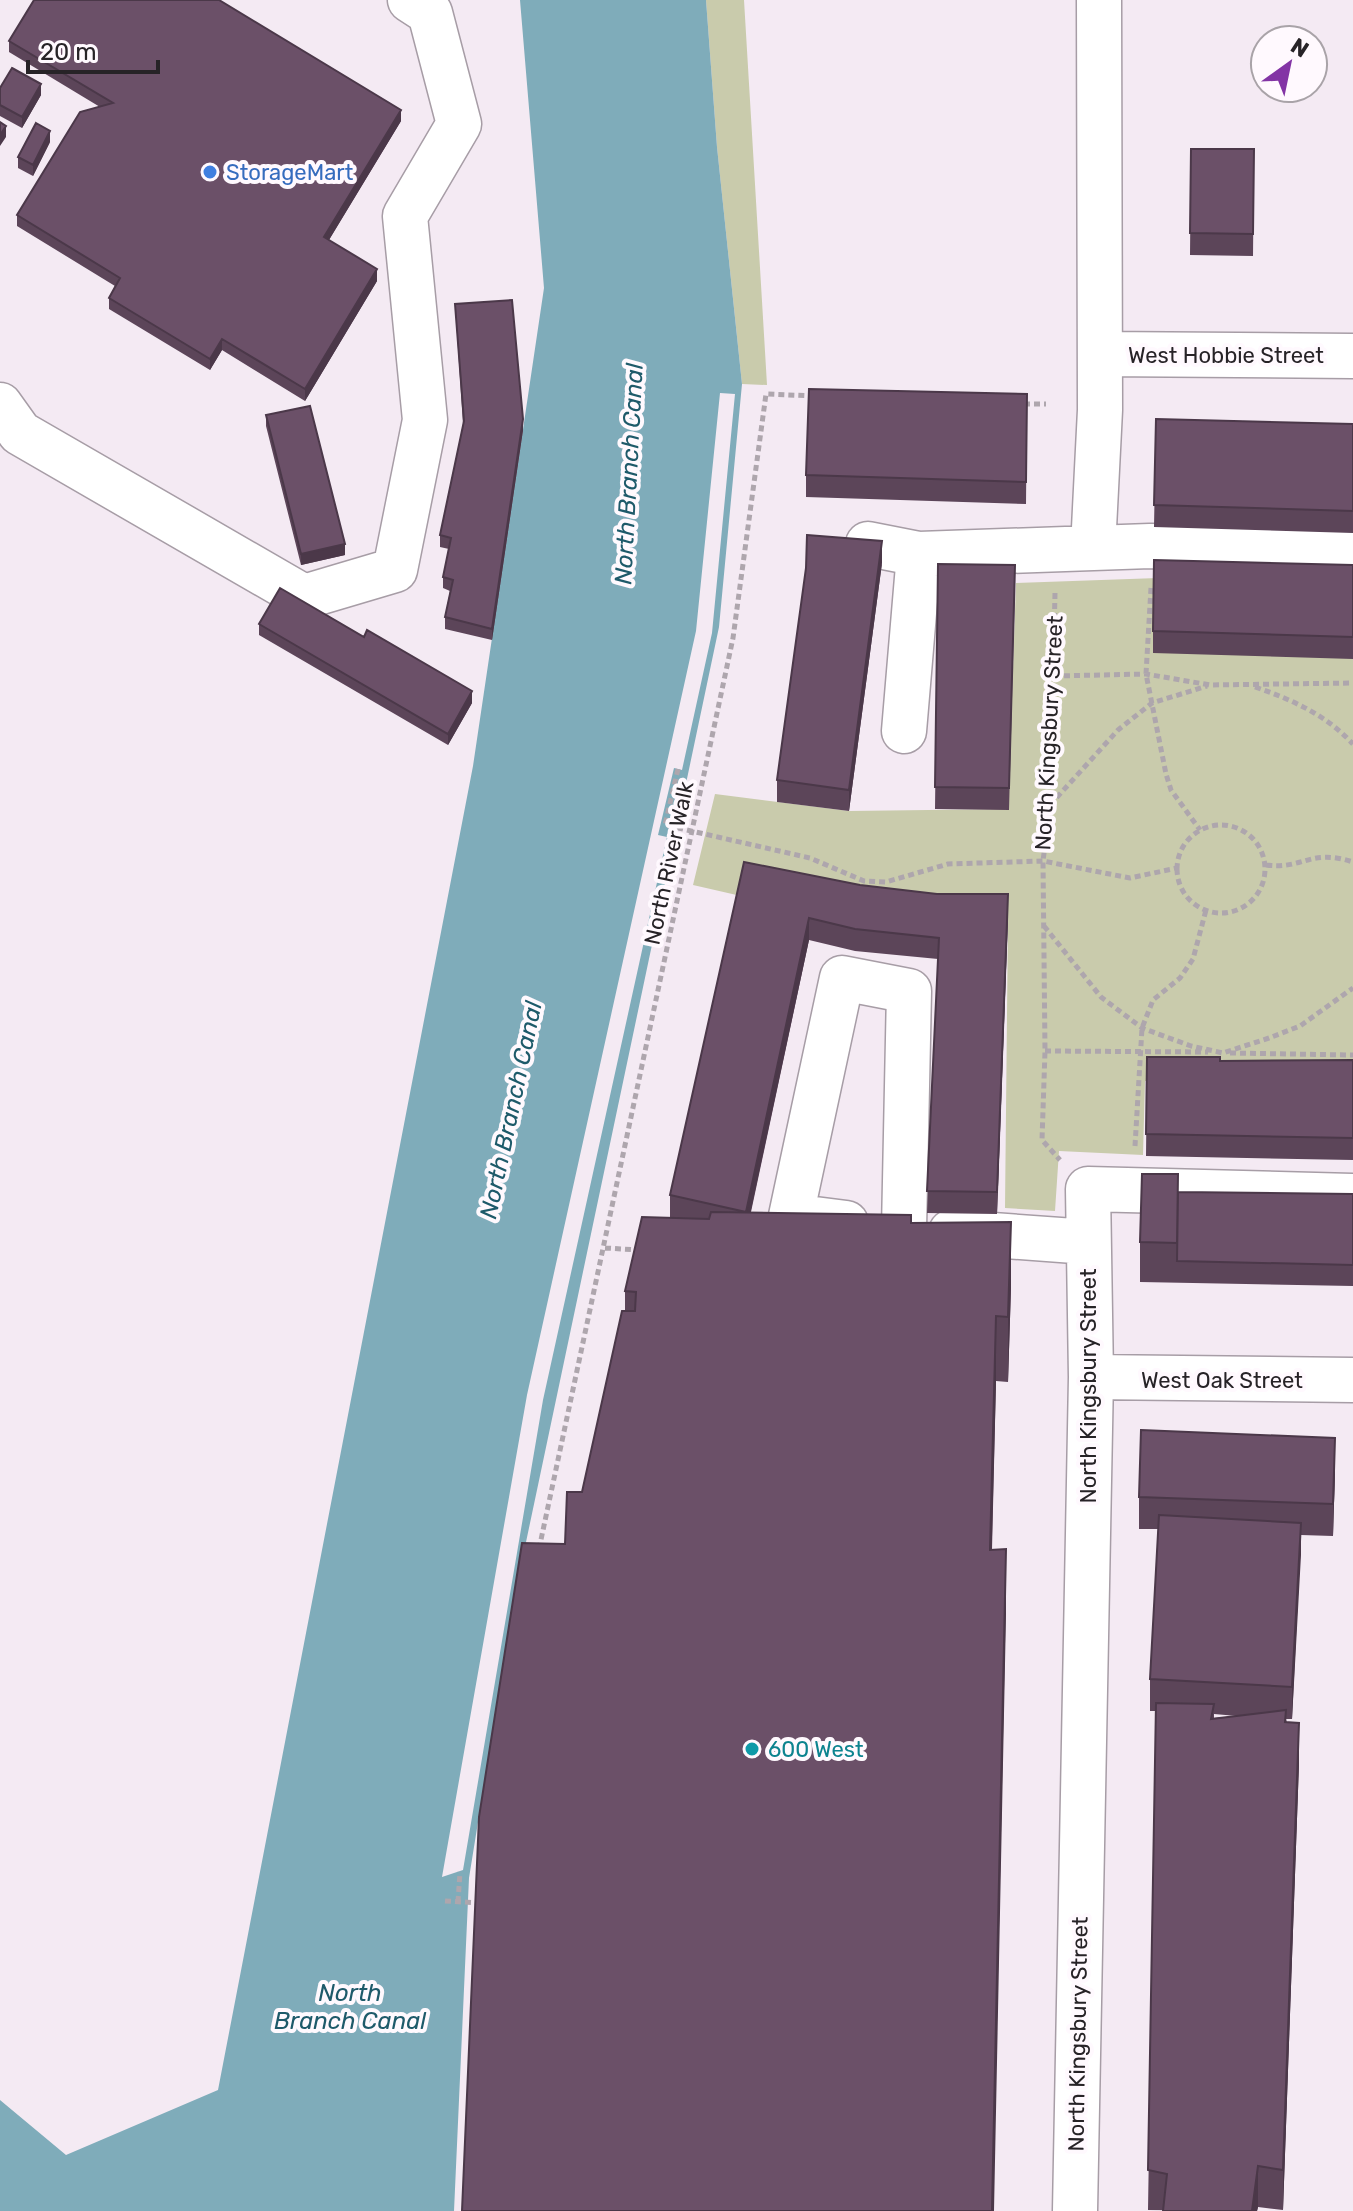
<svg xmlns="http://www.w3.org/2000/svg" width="1353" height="2211" font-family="Rubik,sans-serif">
<rect width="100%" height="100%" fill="#f4eaf3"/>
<!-- green -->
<path fill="#c9cbac" d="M 706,0 L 744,0 L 767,385 L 742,384 L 717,147 Z
M 1158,578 L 1353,649 L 1353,1087 L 1145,1081 L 1143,1155 L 1059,1151 L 1055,1211 L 1005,1208 L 1008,917 L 741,896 L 693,885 L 715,794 L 849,811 L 1008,809 L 1016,583 Z"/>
<!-- water -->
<path fill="#7facba" d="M 520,0 L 706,0 L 717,147 L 742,384 L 719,627 L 514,1599 L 469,1878 L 454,2211 L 0,2211 L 0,2100 L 66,2155 L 218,2090 L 473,766 L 544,288 Z"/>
<!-- pier -->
<path fill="#f4eaf3" d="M 720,393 L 735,394 L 712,633 L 682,770 L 674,768 L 658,835 L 667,837 L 543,1400 L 463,1870 L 442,1877 L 527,1395 L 696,631 Z"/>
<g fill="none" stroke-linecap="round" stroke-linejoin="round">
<!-- minor casing -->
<g stroke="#a79da6" stroke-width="47">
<path id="minor" d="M 1100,354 L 1353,356
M 0,405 L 20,433 L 304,597 L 395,570 L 425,420 L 405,216 L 459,124 L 430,13 L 410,0
M 868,544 L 919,554 L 1150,546 L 1353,549
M 1093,548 L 1100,410 L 1099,0
M 904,731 L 919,554
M 846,1223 L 791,1216 L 842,978 L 909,991 L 904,1229
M 951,1232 L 1088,1242
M 1091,1377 L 1353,1380
M 1075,2211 L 1091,1377 L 1088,1189 L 1353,1196"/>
</g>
<!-- path -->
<path stroke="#aea6ad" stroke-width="5" stroke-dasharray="6 4" stroke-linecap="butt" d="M 1024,404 L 1046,404
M 1151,588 L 1146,674 L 1166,774 L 1171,790 L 1200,830
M 1055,593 L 1050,806 L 1043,861 L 1045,1051 L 1042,1140 L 1060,1160
M 1054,676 L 1146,674 L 1210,685 L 1353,683
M 1255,687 C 1293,700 1326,715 1353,744
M 678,769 L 665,825 L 810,858 L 864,881 L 886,882 L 948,864 L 1043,861 L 1130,878 L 1177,868
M 1050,805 L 1118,730 L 1152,703 L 1207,686
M1177 869a44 44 0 1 1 88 0a44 44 0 1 1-88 0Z
M 1266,865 C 1303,870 1310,848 1353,862
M 1044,926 L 1101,997 L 1142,1028 L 1191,1046 L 1223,1053 L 1269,1038 L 1300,1026 L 1353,988
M 1045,1051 L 1208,1052
M 1230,1053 L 1353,1055
M 1135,1146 L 1142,1028 L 1153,1000 L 1180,978 L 1193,959 L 1206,910
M 605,1248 L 639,1250
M 539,1549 L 733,638 L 766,394 L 814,396
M 445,1901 L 481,1903
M 458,1902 L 460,1872"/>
<!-- minor -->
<use href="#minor" stroke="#fff" stroke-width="44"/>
</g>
<!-- wall -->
<path fill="#5c4559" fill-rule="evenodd" d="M 9,41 L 401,121 L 329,240 L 377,281 L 305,401 L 222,350 L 210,370 L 109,309 L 109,298 L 115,286 L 17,226 L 17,215 L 100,107 L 9,52 Z
M 0,88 L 41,95 L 22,128 L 0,116 Z
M 50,142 L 33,176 L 18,168 L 18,157 Z
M 1191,149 L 1254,149 L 1253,256 L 1190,255 Z
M 455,304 L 523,430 L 492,640 L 445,629 L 445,617 L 450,591 L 443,588 L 443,577 L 449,549 L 440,547 L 440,535 L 463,424 Z
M 1027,394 L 1026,504 L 806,497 L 806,475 Z
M 266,415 L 345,555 L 301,565 L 266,426 Z
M 1156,419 L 1353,424 L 1353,533 L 1154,527 Z
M 882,563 L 849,811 L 777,802 L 777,780 Z
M 938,564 L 1015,587 L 1009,810 L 935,809 Z
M 1353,565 L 1353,659 L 1153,653 L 1153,631 Z
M 259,624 L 472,703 L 448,745 L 259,635 Z
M 744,862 L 1008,916 L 997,1214 L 927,1213 L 938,959 L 855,951 L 809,940 L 751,1212 L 911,1223 L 1011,1287 L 1008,1382 L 996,1381 L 992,1550 L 1006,1614 L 565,1544 L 582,1492 L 625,1311 L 625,1291 L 677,1218 L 670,1217 L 670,1195 Z
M 1147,1057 L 1220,1061 L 1353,1060 L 1353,1160 L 1146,1156 Z
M 1178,1192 L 1353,1194 L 1353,1286 L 1140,1282 L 1140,1242 Z
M 1335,1470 L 1333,1536 L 1301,1535 L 1292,1719 L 1286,1719 L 1299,1763 L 1283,2210 L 1258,2207 L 1257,2211 L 1148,2210 L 1156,1711 L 1150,1711 L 1150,1679 L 1158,1529 L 1139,1529 L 1139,1497 ZM 1214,1714 L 1237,1716 L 1214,1718 Z"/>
<!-- shaded-wall -->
<path fill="#4b3849" d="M 41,84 L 41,95 L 22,128 L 22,117 Z
M 401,110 L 401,121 L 324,248 L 324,237 Z
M 6,126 L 6,137 L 0,146 L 0,135 Z
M 50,131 L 50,142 L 33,176 L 33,165 Z
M 377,269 L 377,281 L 305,401 L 305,389 Z
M 222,339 L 222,350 L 210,370 L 210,359 Z
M 523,419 L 523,430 L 492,640 L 492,629 Z
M 882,541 L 882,563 L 849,811 L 849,790 Z
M 345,544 L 345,555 L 301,565 L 301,554 Z
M 472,691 L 472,703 L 448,745 L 448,734 Z
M 1008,894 L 1008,916 L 997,1214 L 997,1192 Z
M 809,918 L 809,940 L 746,1233 L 746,1212 Z
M 1011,1222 L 1011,1287 L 1008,1382 L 1008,1317 Z
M 996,1316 L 996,1381 L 990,1615 L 990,1550 Z
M 1335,1438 L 1335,1470 L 1333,1536 L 1333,1504 Z
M 1301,1523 L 1301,1555 L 1292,1719 L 1292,1687 Z
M 1006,1549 L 1006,1614 L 994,2211 L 992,2211 Z
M 1299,1723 L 1299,1763 L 1283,2210 L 1283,2170 Z
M 1258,2166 L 1258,2207 L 1257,2211 L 1252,2211 Z"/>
<!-- building -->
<path fill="#6b5068" stroke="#4b3849" stroke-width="2" d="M 34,0 L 219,0 L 401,110 L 324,237 L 377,269 L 305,389 L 222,339 L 210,359 L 109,298 L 120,278 L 17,215 L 80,112 L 113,103 L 9,41 Z
M 12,68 L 41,84 L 22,117 L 0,105 L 0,88 Z
M 0,122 L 6,126 L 0,135 Z
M 36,123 L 50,131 L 33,165 L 18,157 Z
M 1191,149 L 1254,149 L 1253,234 L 1190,233 Z
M 512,300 L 523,419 L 492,629 L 445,617 L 453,580 L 443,577 L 451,538 L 440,535 L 464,421 L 455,304 Z
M 809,389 L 1027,394 L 1026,482 L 806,475 Z
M 310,406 L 345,544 L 301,554 L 266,415 Z
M 1156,419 L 1353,424 L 1353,511 L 1154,505 Z
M 807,535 L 882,541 L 849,790 L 777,780 L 806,568 Z
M 1154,560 L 1353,565 L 1353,637 L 1153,631 Z
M 938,564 L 1015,565 L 1009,788 L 935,787 Z
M 280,588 L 364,637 L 367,630 L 472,691 L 448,734 L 259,624 Z
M 744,862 L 860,885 L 937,894 L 1008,894 L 997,1192 L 927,1191 L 939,938 L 855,929 L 809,918 L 746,1212 L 670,1195 Z
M 1147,1057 L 1220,1057 L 1220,1061 L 1353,1060 L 1353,1138 L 1146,1134 Z
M 1142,1174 L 1178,1174 L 1177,1243 L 1140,1242 Z
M 1178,1192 L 1353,1194 L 1353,1265 L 1177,1261 Z
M 711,1212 L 911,1215 L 911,1223 L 1011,1222 L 1008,1317 L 996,1316 L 990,1550 L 1006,1549 L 992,2211 L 462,2211 L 479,1817 L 522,1543 L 565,1544 L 567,1492 L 582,1492 L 622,1311 L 635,1311 L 636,1292 L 625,1291 L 642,1217 L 709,1219 Z
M 1141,1430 L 1335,1438 L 1333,1504 L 1139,1497 Z
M 1159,1515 L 1301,1523 L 1292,1687 L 1150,1679 Z
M 1156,1703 L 1214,1704 L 1211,1719 L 1286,1710 L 1285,1722 L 1299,1723 L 1283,2170 L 1258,2166 L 1252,2211 L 1163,2211 L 1167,2174 L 1148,2170 Z"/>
<!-- markers -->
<circle fill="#3f7fe0" stroke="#fff9fe" stroke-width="3" cx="210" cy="172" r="8"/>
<circle fill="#0f9aa8" stroke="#fff9fe" stroke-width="3" cx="752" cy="1749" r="8"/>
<g text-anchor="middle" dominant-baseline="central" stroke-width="8" stroke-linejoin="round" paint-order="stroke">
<!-- shop labels -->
<g font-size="22" fill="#366cbe" stroke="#fff9fe" text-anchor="start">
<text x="226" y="172">StorageMart</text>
</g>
<!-- street labels -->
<g font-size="22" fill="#272327" stroke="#fff9fe">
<text x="1226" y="355">West Hobbie Street</text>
<text transform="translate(1049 733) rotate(-87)">North Kingsbury Street</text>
<text transform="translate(669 863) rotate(-78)">North River Walk</text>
<text x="1222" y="1380">West Oak Street</text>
<text transform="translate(1088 1386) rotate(-90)">North Kingsbury Street</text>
<text transform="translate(1078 2034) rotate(-89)">North Kingsbury Street</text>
</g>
<!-- culture labels -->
<g font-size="22" fill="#0d838f" stroke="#fff9fe" text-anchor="start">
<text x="768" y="1749">600 West</text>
</g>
<!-- water labels -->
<g font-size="24" font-style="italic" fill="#1e5a6a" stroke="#fff9fe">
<text transform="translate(629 474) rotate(-87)">North Branch Canal</text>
<text transform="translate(511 1110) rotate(-78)">North Branch Canal</text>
<text x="350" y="1993">North<tspan x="350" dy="28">Branch Canal</tspan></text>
</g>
</g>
<!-- north arrow -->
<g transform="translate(1289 64) rotate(33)"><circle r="38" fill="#fff9fe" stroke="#a9a3a8" stroke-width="2"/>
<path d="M0-6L14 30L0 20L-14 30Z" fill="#8334a5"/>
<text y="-12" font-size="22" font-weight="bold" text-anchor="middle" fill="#272327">N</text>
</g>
<!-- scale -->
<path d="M28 60v12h130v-12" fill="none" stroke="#272327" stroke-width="4"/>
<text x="40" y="60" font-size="24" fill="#272327" stroke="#fff9fe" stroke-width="6" paint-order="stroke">20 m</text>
</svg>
